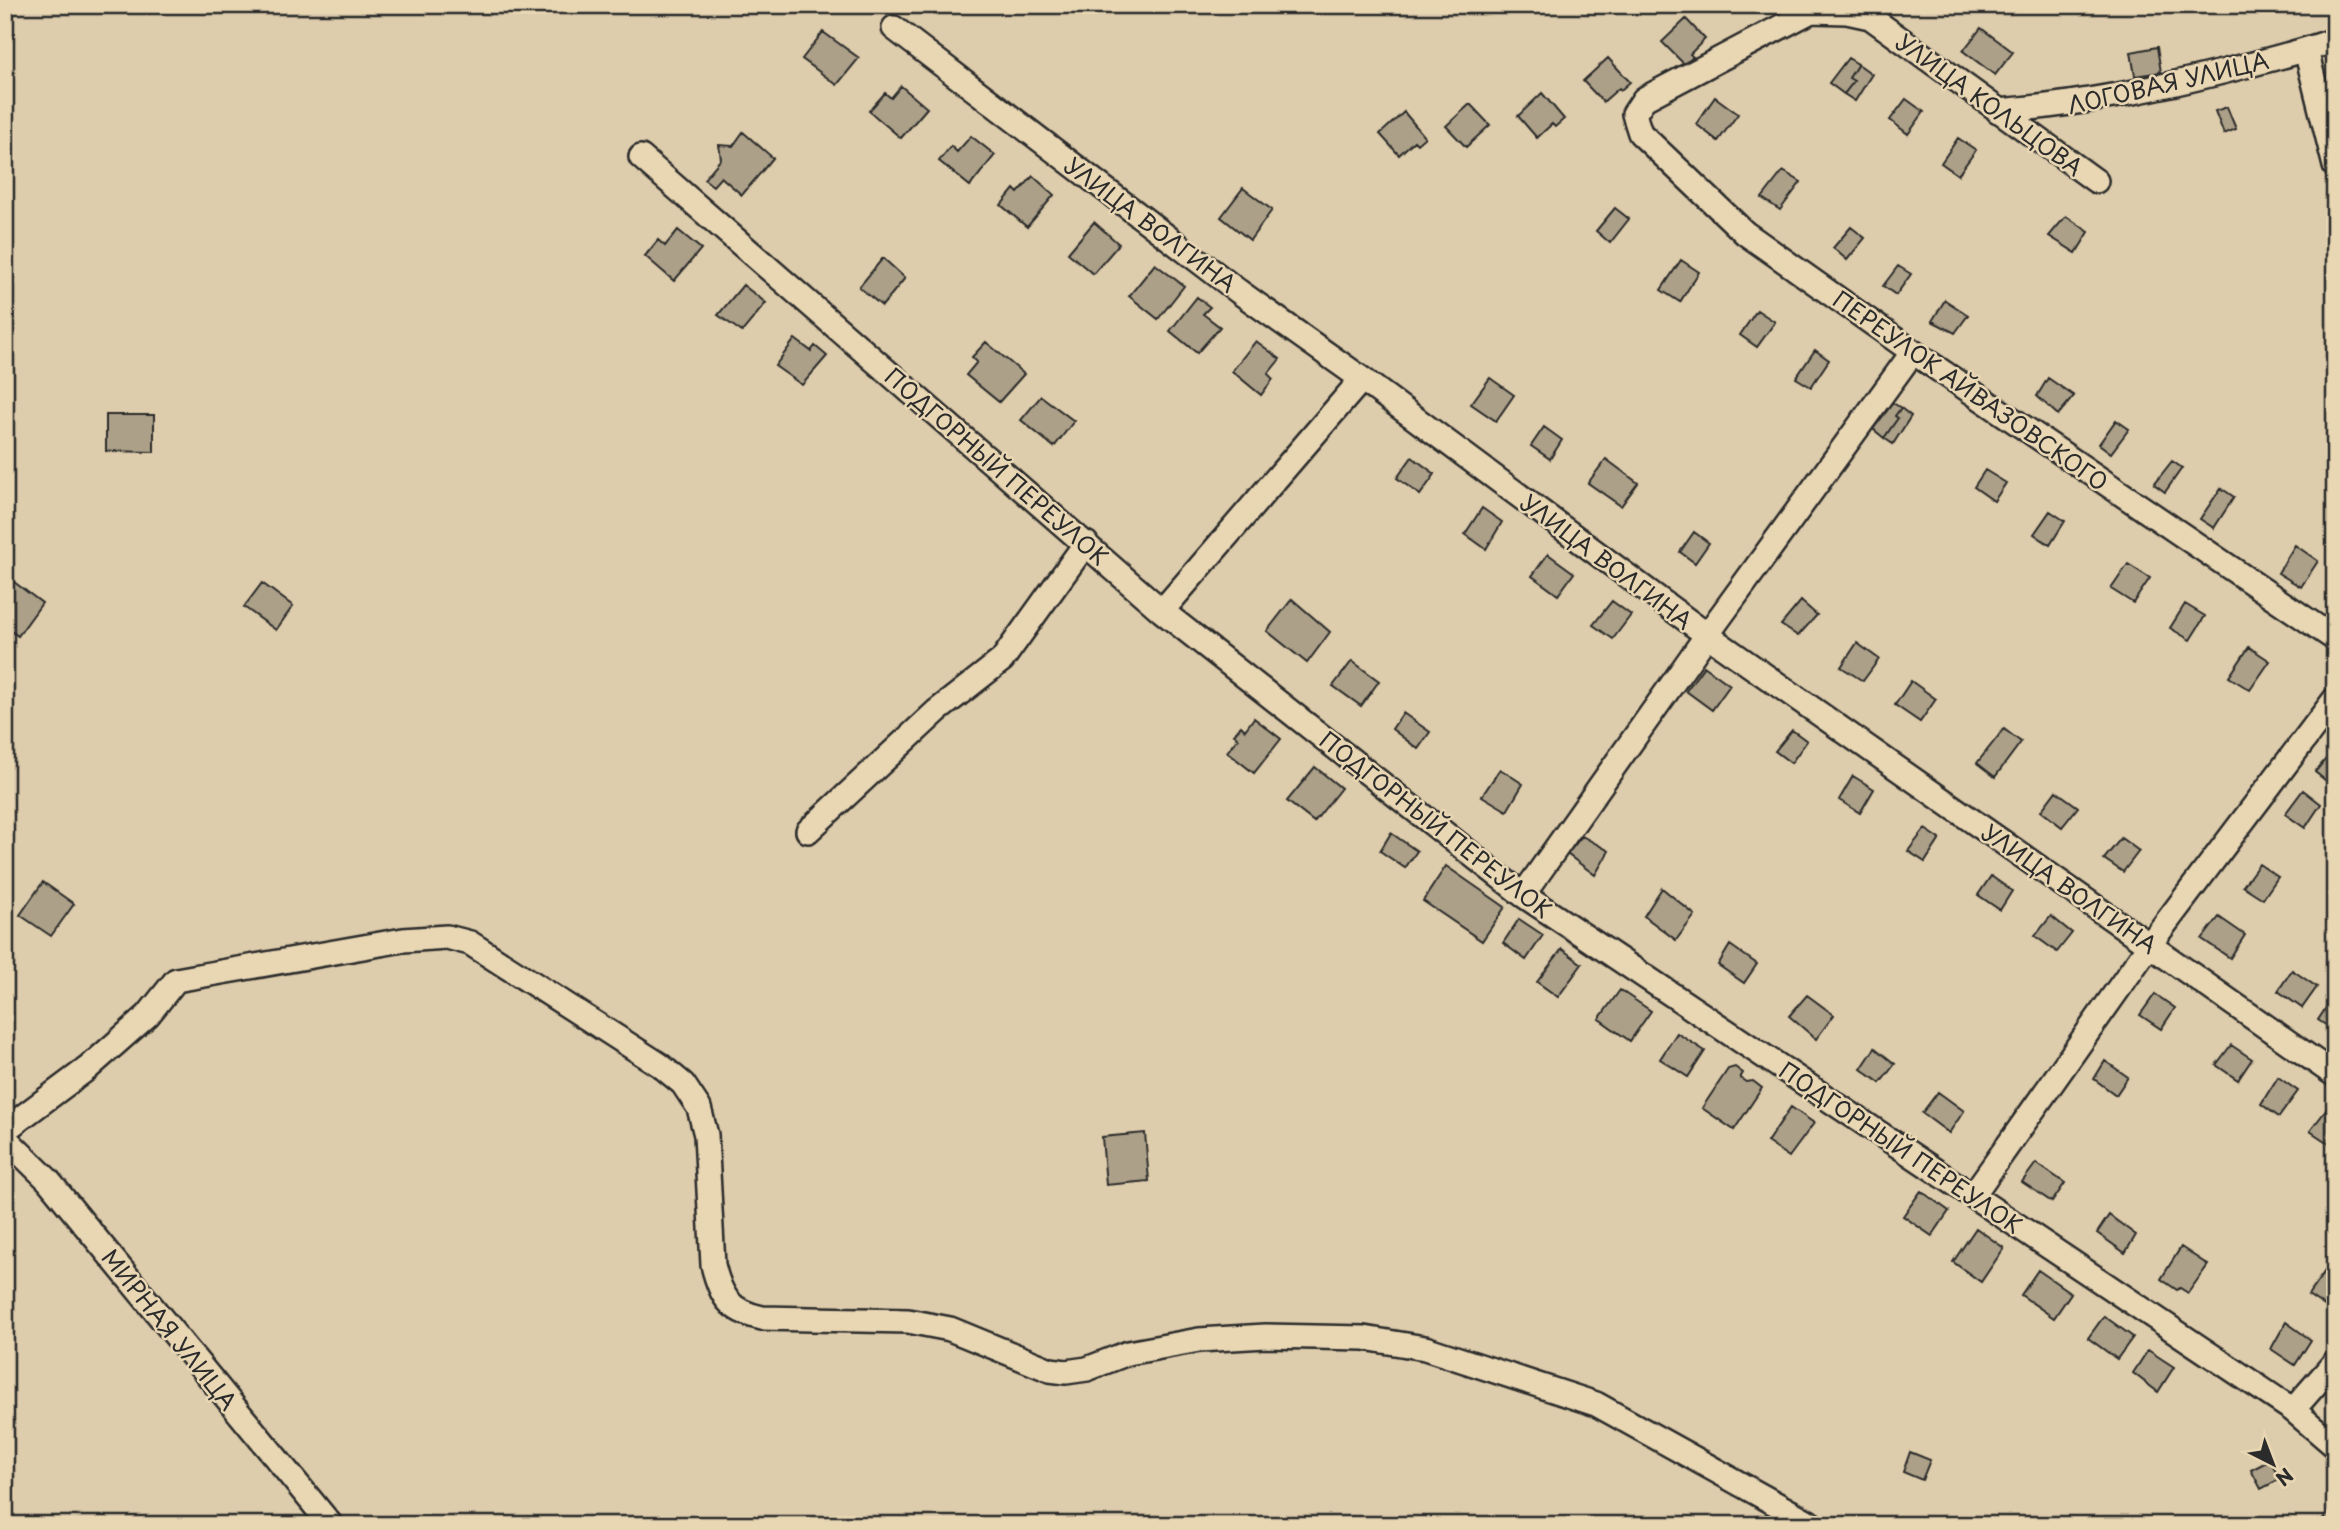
<svg xmlns="http://www.w3.org/2000/svg" width="2340" height="1530" font-family="'Playpen Sans',sans-serif">
<rect width="100%" height="100%" fill="#decdac"/>
<filter id="ink" filterUnits="userSpaceOnUse"><feTurbulence type="fractalNoise" baseFrequency=".0143" numOctaves="2"/><feDisplacementMap in="SourceGraphic" scale="14" xChannelSelector="R" yChannelSelector="G"/><feConvolveMatrix kernelMatrix="1 2 1 2 8 2 1 2 1" color-interpolation-filters="sRGB"/></filter>
<g filter="url(#ink)">
<!-- building -->
<path fill="#aca088" stroke="#2b2b2b" stroke-width="2" d="M 1686,19 L 1705,39 L 1690,54 L 1693,57 L 1685,65 L 1662,42 Z
M 1981,28 L 2013,52 L 1995,75 L 1963,51 Z
M 823,32 L 859,58 L 837,85 L 802,59 Z
M 2157,47 L 2161,72 L 2135,76 L 2131,52 Z
M 1608,58 L 1630,82 L 1621,90 L 1619,88 L 1603,102 L 1583,81 Z
M 1848,58 L 1858,64 L 1849,78 L 1854,81 L 1844,94 L 1829,83 Z
M 1858,64 L 1872,74 L 1855,101 L 1844,94 L 1854,81 L 1849,78 Z
M 901,86 L 927,108 L 901,138 L 869,111 L 885,93 L 891,98 Z
M 1542,93 L 1564,119 L 1555,127 L 1552,124 L 1537,138 L 1518,116 Z
M 1715,97 L 1738,114 L 1718,141 L 1696,124 Z
M 1906,99 L 1924,112 L 1908,134 L 1890,120 Z
M 1470,104 L 1490,125 L 1466,147 L 1446,126 Z
M 2227,107 L 2236,129 L 2224,134 L 2215,111 Z
M 1404,112 L 1425,137 L 1417,144 L 1414,141 L 1399,155 L 1380,134 Z
M 743,132 L 773,158 L 742,195 L 721,177 L 713,186 L 704,179 L 721,159 L 719,145 L 733,146 Z
M 971,136 L 995,155 L 970,186 L 939,161 L 951,146 L 957,152 Z
M 1958,138 L 1976,150 L 1958,175 L 1941,163 Z
M 1783,171 L 1801,182 L 1780,210 L 1762,198 Z
M 1033,176 L 1054,195 L 1027,227 L 1001,205 L 1014,189 L 1018,193 Z
M 1243,188 L 1272,210 L 1250,240 L 1221,217 Z
M 1615,208 L 1629,219 L 1610,243 L 1596,231 Z
M 2066,216 L 2089,232 L 2076,253 L 2049,236 Z
M 1094,222 L 1119,244 L 1093,274 L 1068,253 Z
M 1851,227 L 1865,238 L 1847,260 L 1833,248 Z
M 678,230 L 701,249 L 674,281 L 645,256 L 658,240 L 665,246 Z
M 883,258 L 905,278 L 882,306 L 859,287 Z
M 1681,260 L 1699,272 L 1680,302 L 1661,290 Z
M 1155,264 L 1184,286 L 1158,319 L 1129,296 Z
M 1898,266 L 1911,274 L 1896,295 L 1883,286 Z
M 743,285 L 766,303 L 742,332 L 718,315 Z
M 1197,297 L 1210,307 L 1203,314 L 1220,327 L 1197,353 L 1170,331 Z
M 1945,300 L 1968,315 L 1955,333 L 1932,321 Z
M 1757,310 L 1775,322 L 1757,347 L 1740,335 Z
M 795,339 L 811,351 L 815,346 L 827,356 L 802,385 L 775,366 Z
M 1256,341 L 1280,359 L 1268,374 L 1273,379 L 1261,395 L 1232,371 Z
M 986,342 L 1024,374 L 999,402 L 966,375 L 977,362 L 972,357 Z
M 1815,350 L 1829,360 L 1811,387 L 1796,378 Z
M 1490,378 L 1514,395 L 1496,421 L 1471,404 Z
M 2048,378 L 2074,396 L 2058,415 L 2037,396 Z
M 1041,396 L 1074,421 L 1054,447 L 1021,420 Z
M 1893,403 L 1901,408 L 1895,416 L 1898,418 L 1884,438 L 1873,429 Z
M 1901,408 L 1911,416 L 1893,444 L 1884,438 L 1898,418 L 1895,416 Z
M 106,415 L 154,415 L 154,452 L 106,451 Z
M 2116,420 L 2129,429 L 2111,453 L 2099,444 Z
M 1544,427 L 1562,440 L 1550,459 L 1531,446 Z
M 1412,457 L 1435,474 L 1420,495 L 1397,478 Z
M 1606,459 L 1638,483 L 1621,506 L 1588,483 Z
M 2172,461 L 2182,468 L 2165,492 L 2154,484 Z
M 1985,470 L 2006,483 L 1994,501 L 1974,487 Z
M 2221,488 L 2234,497 L 2214,528 L 2200,519 Z
M 1482,508 L 1502,522 L 1486,549 L 1465,534 Z
M 2050,511 L 2065,521 L 2050,545 L 2034,534 Z
M 1694,532 L 1709,543 L 1695,563 L 1680,552 Z
M 2295,545 L 2318,561 L 2301,587 L 2278,573 Z
M 1548,554 L 1574,573 L 1558,595 L 1532,576 Z
M 2128,564 L 2150,578 L 2133,603 L 2111,589 Z
M 10,579 L 42,603 L 18,636 L 5,627 L 5,584 Z
M 262,583 L 293,606 L 276,630 L 244,607 Z
M 1292,599 L 1330,632 L 1307,663 L 1267,631 Z
M 1612,601 L 1631,615 L 1613,639 L 1593,625 Z
M 1801,601 L 1817,615 L 1798,636 L 1781,625 Z
M 2185,604 L 2205,616 L 2190,640 L 2170,628 Z
M 1857,643 L 1879,659 L 1863,681 L 1841,667 Z
M 2249,647 L 2270,661 L 2250,690 L 2229,677 Z
M 1352,661 L 1379,681 L 1361,706 L 1333,686 Z
M 1704,666 L 1730,685 L 1712,710 L 1686,691 Z
M 1911,681 L 1936,699 L 1920,722 L 1895,705 Z
M 1403,713 L 1430,732 L 1418,749 L 1392,729 Z
M 1254,718 L 1281,739 L 1254,773 L 1227,752 L 1238,738 L 1234,734 L 1241,726 L 1245,730 Z
M 2004,729 L 2021,742 L 1995,777 L 1977,763 Z
M 1792,730 L 1807,741 L 1791,763 L 1775,751 Z
M 2335,748 L 2335,788 L 2315,772 Z
M 1315,767 L 1341,788 L 1314,822 L 1287,801 Z
M 1500,769 L 1523,784 L 1507,811 L 1482,796 Z
M 1853,776 L 1874,789 L 1860,813 L 1839,800 Z
M 2303,790 L 2321,804 L 2305,828 L 2285,814 Z
M 2056,791 L 2078,807 L 2062,827 L 2041,811 Z
M 1925,829 L 1940,839 L 1925,862 L 1908,851 Z
M 1391,833 L 1417,851 L 1405,868 L 1380,851 Z
M 1582,836 L 1609,851 L 1595,875 L 1567,854 Z
M 2121,838 L 2139,851 L 2123,872 L 2104,859 Z
M 2259,864 L 2278,877 L 2263,899 L 2243,886 Z
M 1446,866 L 1505,907 L 1482,941 L 1423,901 Z
M 1991,876 L 2012,891 L 2000,910 L 1978,895 Z
M 43,882 L 74,904 L 51,936 L 20,915 Z
M 1662,888 L 1695,915 L 1676,940 L 1644,916 Z
M 2051,916 L 2072,933 L 2057,952 L 2035,936 Z
M 2219,917 L 2245,935 L 2230,958 L 2202,939 Z
M 1519,919 L 1543,935 L 1526,960 L 1503,943 Z
M 1730,945 L 1757,964 L 1744,983 L 1718,965 Z
M 1562,949 L 1582,964 L 1558,997 L 1537,982 Z
M 2292,970 L 2317,987 L 2302,1008 L 2278,991 Z
M 1620,990 L 1651,1011 L 1630,1041 L 1599,1019 Z
M 2155,994 L 2175,1008 L 2161,1029 L 2140,1015 Z
M 1807,995 L 1834,1015 L 1816,1039 L 1789,1016 Z
M 2333,997 L 2335,998 L 2335,1031 L 2318,1020 Z
M 1677,1033 L 1705,1051 L 1688,1077 L 1660,1059 Z
M 2231,1045 L 2252,1059 L 2238,1080 L 2216,1065 Z
M 1875,1048 L 1895,1064 L 1880,1083 L 1861,1069 Z
M 2105,1061 L 2128,1077 L 2116,1095 L 2094,1079 Z
M 1735,1067 L 1743,1073 L 1740,1078 L 1746,1082 L 1753,1081 L 1762,1088 L 1734,1130 L 1702,1108 L 1728,1069 Z
M 2278,1077 L 2298,1091 L 2279,1117 L 2261,1104 Z
M 1938,1092 L 1964,1111 L 1949,1133 L 1922,1113 Z
M 1791,1107 L 1814,1123 L 1789,1157 L 1767,1142 Z
M 2326,1110 L 2335,1116 L 2334,1147 L 2310,1131 Z
M 1145,1133 L 1149,1181 L 1106,1185 L 1102,1137 Z
M 2036,1163 L 2065,1183 L 2052,1202 L 2022,1182 Z
M 1921,1191 L 1949,1211 L 1932,1236 L 1903,1216 Z
M 2109,1215 L 2136,1235 L 2125,1253 L 2097,1233 Z
M 1976,1228 L 2004,1248 L 1981,1282 L 1953,1262 Z
M 2181,1247 L 2208,1265 L 2188,1293 L 2180,1288 L 2177,1290 L 2161,1279 Z
M 2327,1268 L 2335,1273 L 2335,1307 L 2332,1311 L 2308,1295 Z
M 2038,1270 L 2071,1293 L 2054,1318 L 2021,1295 Z
M 2104,1316 L 2133,1337 L 2117,1359 L 2088,1338 Z
M 2286,1322 L 2311,1340 L 2295,1365 L 2271,1349 Z
M 2148,1350 L 2174,1367 L 2158,1392 L 2133,1373 Z
M 1910,1452 L 1930,1460 L 1922,1480 L 1903,1472 Z
M 2270,1460 L 2280,1479 L 2261,1489 L 2251,1470 Z
M 2335,1506 L 2335,1525 L 2326,1525 L 2322,1520 Z"/>
<g fill="none" stroke-linecap="round" stroke-linejoin="round">
<!-- minor casing -->
<g stroke="#2b2b2b" stroke-width="28">
<path id="minor" d="M 1807,5 L 1811,11 L 1847,12 L 1870,17 L 2096,181
M 1811,11 L 1644,99 L 1634,114 L 1640,133 L 1745,233 L 1913,352 L 2335,639
M 894,28 L 1238,291 L 1362,379 L 1707,635 L 2335,1075
M 2306,50 L 2335,166
M 1998,111 C 2077,105 2150,90 2226,71 C 2263,61 2299,53 2335,40
M 641,157 L 1162,611 L 1523,895 L 2293,1410 L 2335,1446
M 1162,611 L 1362,379
M 808,831 L 937,711 L 1002,660 L 1086,543
M 1523,895 L 1707,635 L 1913,352
M 5,1130 L 88,1068 L 148,1015 L 176,980 L 403,940 L 447,937 L 470,943 L 660,1065 L 683,1084 L 699,1108 L 706,1135 L 713,1265 C 721,1297 729,1311 762,1318 L 908,1321 L 950,1329 L 1033,1363 L 1050,1370 L 1066,1372 L 1087,1369 L 1128,1353 L 1199,1340 L 1265,1336 L 1364,1338 L 1425,1348 L 1596,1404 L 1814,1525
M 5,1138 L 48,1180 L 331,1525
M 1973,1195 L 2150,944 L 2335,699
M 2293,1410 L 2335,1362"/>
</g>
<!-- minor -->
<use href="#minor" stroke="#e9d7b4" stroke-width="23"/>
</g>
</g>
<g text-anchor="middle" dominant-baseline="central" stroke-width="5" stroke-linejoin="round" paint-order="stroke">
<!-- street labels -->
<g font-size="23" fill="#2b2b2b" stroke="#e9d7b4">
<text transform="translate(2168 82) rotate(-13)">ЛОГОВАЯ УЛИЦА</text>
<text transform="translate(1990 104) rotate(36)">УЛИЦА КОЛЬЦОВА</text>
<text transform="translate(1151 224) rotate(37)">УЛИЦА ВОЛГИНА</text>
<text transform="translate(1971 390) rotate(35)">ПЕРЕУЛОК АЙВАЗОВСКОГО</text>
<text transform="translate(997 466) rotate(41)">ПОДГОРНЫЙ ПЕРЕУЛОК</text>
<text transform="translate(1607 561) rotate(37)">УЛИЦА ВОЛГИНА</text>
<text transform="translate(1436 824) rotate(38)">ПОДГОРНЫЙ ПЕРЕУЛОК</text>
<text transform="translate(2070 888) rotate(35)">УЛИЦА ВОЛГИНА</text>
<text transform="translate(1901 1147) rotate(34)">ПОДГОРНЫЙ ПЕРЕУЛОК</text>
<text transform="translate(170 1329) rotate(51)">МИРНАЯ УЛИЦА</text>
</g>
</g>
<!-- margin -->
<rect width="2340" height="1530" fill="none" stroke="#e9d7b4" stroke-width="28"/>
<rect x="14" y="14" width="2312" height="1502" fill="none" stroke="#2b2b2b" stroke-width="2.5" filter="url(#ink)"/>
<!-- north arrow -->
<g transform="translate(2273 1464) rotate(138)" stroke="#e9d7b4" stroke-width="5" paint-order="stroke">
<path d="M0-5L12 26L0 18L-12 26Z" fill="#2b2b2b"/>
<text y="-10" font-size="19" font-weight="bold" text-anchor="middle" fill="#2b2b2b">N</text>
</g>
</svg>
